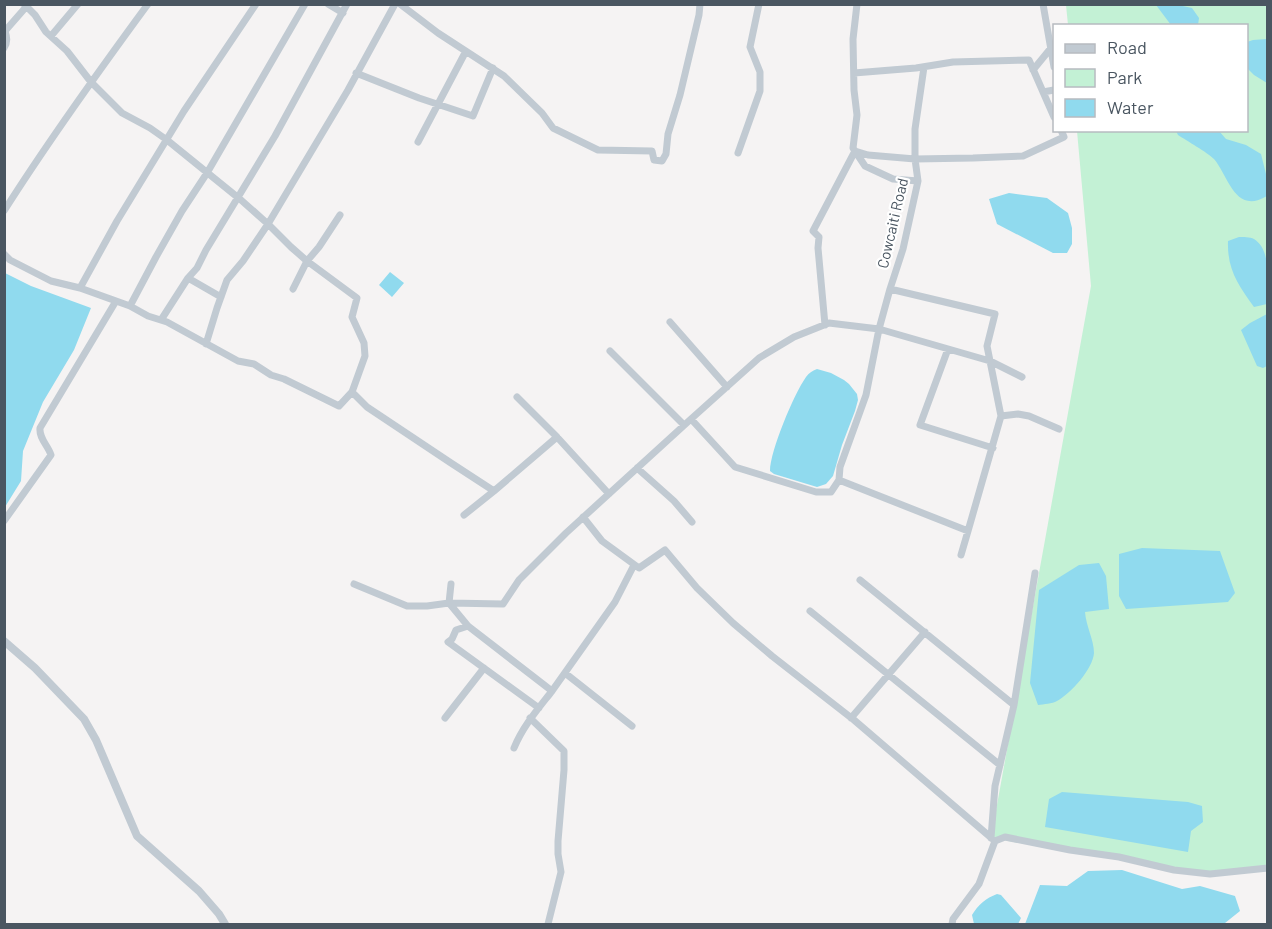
<svg xmlns="http://www.w3.org/2000/svg" width="1272" height="929" font-family="Barlow,sans-serif">
<rect width="100%" height="100%" fill="#f5f3f3"/>
<!-- green -->
<path fill="#c3f1d5" d="M 1066,5 L 1267,5 L 1267,869 L 1189,872 L 991,838 L 1091,286 L 1077,131 L 1246,130 L 1246,26 L 1068,25 Z"/>
<!-- water -->
<path fill="#90daee" d="M 1156,5 L 1178,5 L 1192,8 L 1199,18 L 1198,25 L 1171,25 Z
M 1267,39 L 1268,39 L 1267,83 L 1254,75 L 1246,67 L 1247,42 L 1253,40 Z
M 1176,131 L 1219,131 L 1226,139 L 1246,145 L 1261,154 L 1267,178 L 1267,196 C 1235,215 1229,177 1214,159 C 1207,152 1187,141 1178,135 Z
M 1009,193 L 1047,198 L 1068,213 L 1072,228 L 1072,244 L 1067,253 L 1053,253 L 997,224 L 989,199 Z
M 1239,237 C 1243,237 1250,237 1254,239 C 1272,250 1268,285 1267,304 L 1254,307 C 1238,285 1227,269 1228,241 Z
M 390,272 L 404,283 L 392,297 L 379,285 Z
M 5,273 L 31,286 L 91,308 L 74,350 L 43,402 L 23,451 L 21,481 L 5,507 Z
M 1267,314 L 1267,366 L 1263,368 L 1257,366 L 1241,330 L 1250,323 Z
M 817,369 L 831,373 L 844,380 L 849,384 L 857,394 L 858,400 L 855,411 L 842,445 L 833,476 L 826,484 L 817,487 L 774,474 L 770,471 C 770,451 794,394 806,377 C 809,373 812,371 817,369 Z
M 1142,548 L 1220,551 L 1235,593 L 1228,602 L 1126,609 L 1119,596 L 1119,554 Z
M 1099,563 L 1106,576 L 1109,609 L 1085,612 C 1086,626 1094,640 1094,653 C 1093,669 1070,694 1057,701 C 1052,704 1044,704 1038,705 L 1030,683 L 1039,590 L 1079,565 Z
M 1062,792 L 1188,802 L 1202,806 L 1203,822 L 1191,831 L 1188,852 L 1045,827 L 1049,799 Z
M 1122,870 L 1182,889 L 1200,886 L 1235,896 L 1240,911 L 1225,923 L 1219,924 L 1025,924 L 1040,885 L 1067,886 L 1088,871 Z
M 997,894 L 1001,895 L 1021,918 L 1018,924 L 974,924 L 972,915 C 978,905 986,898 997,894 Z"/>
<g fill="none" stroke-linecap="round" stroke-linejoin="round">
<!-- minor -->
<path stroke="#c1cad2" stroke-width="7" d="M 24,4 L 35,15 L 46,32 L 67,51 L 91,82 L 122,113 L 150,128 L 167,140 L 241,200 L 268,224 L 243,261 L 227,280 L 217,308 L 206,344
M 328,4 L 343,13
M 395,4 L 348,90 L 268,224 L 291,247 L 307,261 L 357,298 L 352,317 L 364,343 L 365,356 L 352,392 L 367,407 L 451,463 L 494,491 L 557,437
M 400,4 L 438,33 L 504,76 L 542,113 L 553,128 L 598,150 L 652,151 L 654,160 L 662,161 L 666,154 L 668,134 L 680,95 L 699,15 L 700,4
M 857,4 L 853,39 L 854,90 L 857,115 L 853,148 L 865,166 L 893,179 L 918,181
M 1043,4 L 1054,67
M 51,36 L 78,4
M 4,48 C 8,42 7,37 5,31 L 26,7
M 924,67 L 915,129 L 915,159 L 918,181 L 903,249 L 890,289 L 995,314 L 987,346 L 1001,416
M 1033,70 L 1051,48
M 356,73 L 419,98 L 473,116 L 493,68
M 854,73 L 916,68 L 953,62 L 1029,60 L 1054,117
M 1043,92 L 1054,90
M 418,142 L 466,51
M 738,153 L 760,91 L 760,72 L 750,47 L 759,4
M 4,211 C 49,140 98,72 148,4
M 4,254 L 10,260 L 51,281 L 80,288 L 117,221 L 184,111 L 256,4
M 188,278 L 221,297
M 80,288 L 130,306 L 148,316 L 167,322 L 238,361 L 254,364 L 271,375 L 284,379 L 339,406 L 352,392
M 293,289 L 307,261 L 319,247 L 340,215
M 130,306 L 156,257 L 182,211 L 207,173 L 305,4
M 161,320 L 188,278 L 197,268 L 206,250 L 275,136 L 347,4
M 670,322 L 727,387
M 825,325 L 818,248 L 819,237 L 813,231 L 855,151 L 868,155 L 915,159 L 973,158 L 1023,156 L 1064,137 L 1061,130
M 948,349 L 920,425 L 993,448
M 610,351 L 684,425
M 517,397 L 557,437 L 609,494
M 691,419 L 759,358 L 794,337 L 829,323 L 879,329 L 990,361 L 1022,377
M 637,468 L 674,501 L 692,522
M 839,480 L 968,531 L 1001,416 L 1018,414 L 1029,416 L 1059,429
M 464,515 L 494,491
M 583,517 L 602,541 L 639,568 L 665,550 L 697,588 L 733,623 L 772,656 L 854,720 L 995,841
M 4,521 L 51,455 C 48,445 39,439 40,428 L 116,301
M 961,555 L 968,531
M 860,580 L 1014,705 L 995,786 L 991,838
M 354,584 L 407,606 L 427,606 L 449,603 L 503,604 L 519,580 L 566,533 L 691,419 L 735,467 L 816,492 L 831,492 L 839,480 L 840,467 L 866,395 L 879,329 L 890,289
M 451,584 L 449,603 L 468,626 L 552,691 C 538,709 523,726 514,748
M 810,611 L 1000,765
M 468,626 L 456,630 L 452,639 L 448,642 L 539,708
M 565,673 L 632,726
M 552,691 L 615,602 L 634,565
M 1014,705 L 1035,573
M 445,718 L 484,668
M 530,718 L 564,751 L 564,770 L 558,841 L 558,854 L 561,872 L 548,924
M 851,718 L 925,632
M 952,924 L 953,919 L 979,884 L 995,841 L 1005,837 L 1070,850 L 1119,857 L 1174,870 L 1210,874 L 1268,868"/>
<!-- tertiary -->
<path stroke="#c1cad2" stroke-width="8" d="M 4,641 L 35,668 L 84,719 L 96,740 L 137,836 L 199,891 L 219,914 L 225,924"/>
</g>
<g text-anchor="middle" dominant-baseline="central" stroke-width="4.5" stroke-linejoin="round" paint-order="stroke">
<!-- street labels -->
<g font-size="15" fill="#4a5661" stroke="#fff">
<text transform="translate(892 223) rotate(-77)">Cowcaiti Road</text>
</g>
</g>
<!-- border -->
<rect width="1272" height="929" fill="none" stroke="#4a5661" stroke-width="12"/>
<!-- legend -->
<rect x="1053" y="24" width="195" height="108" fill="#ffffff" stroke="#b7bbc0" stroke-width="1.5"/>
<rect x="1065" y="44" width="30" height="9" fill="#c1cad2" stroke="#b7bbc0" stroke-width="1.5"/>
<text x="1107" y="54" font-size="18" fill="#4a5661">Road</text>
<rect x="1065" y="69" width="30" height="18" fill="#c3f1d5" stroke="#b7bbc0" stroke-width="1.5"/>
<text x="1107" y="84" font-size="18" fill="#4a5661">Park</text>
<rect x="1065" y="99" width="30" height="18" fill="#90daee" stroke="#b7bbc0" stroke-width="1.5"/>
<text x="1107" y="114" font-size="18" fill="#4a5661">Water</text>
</svg>
